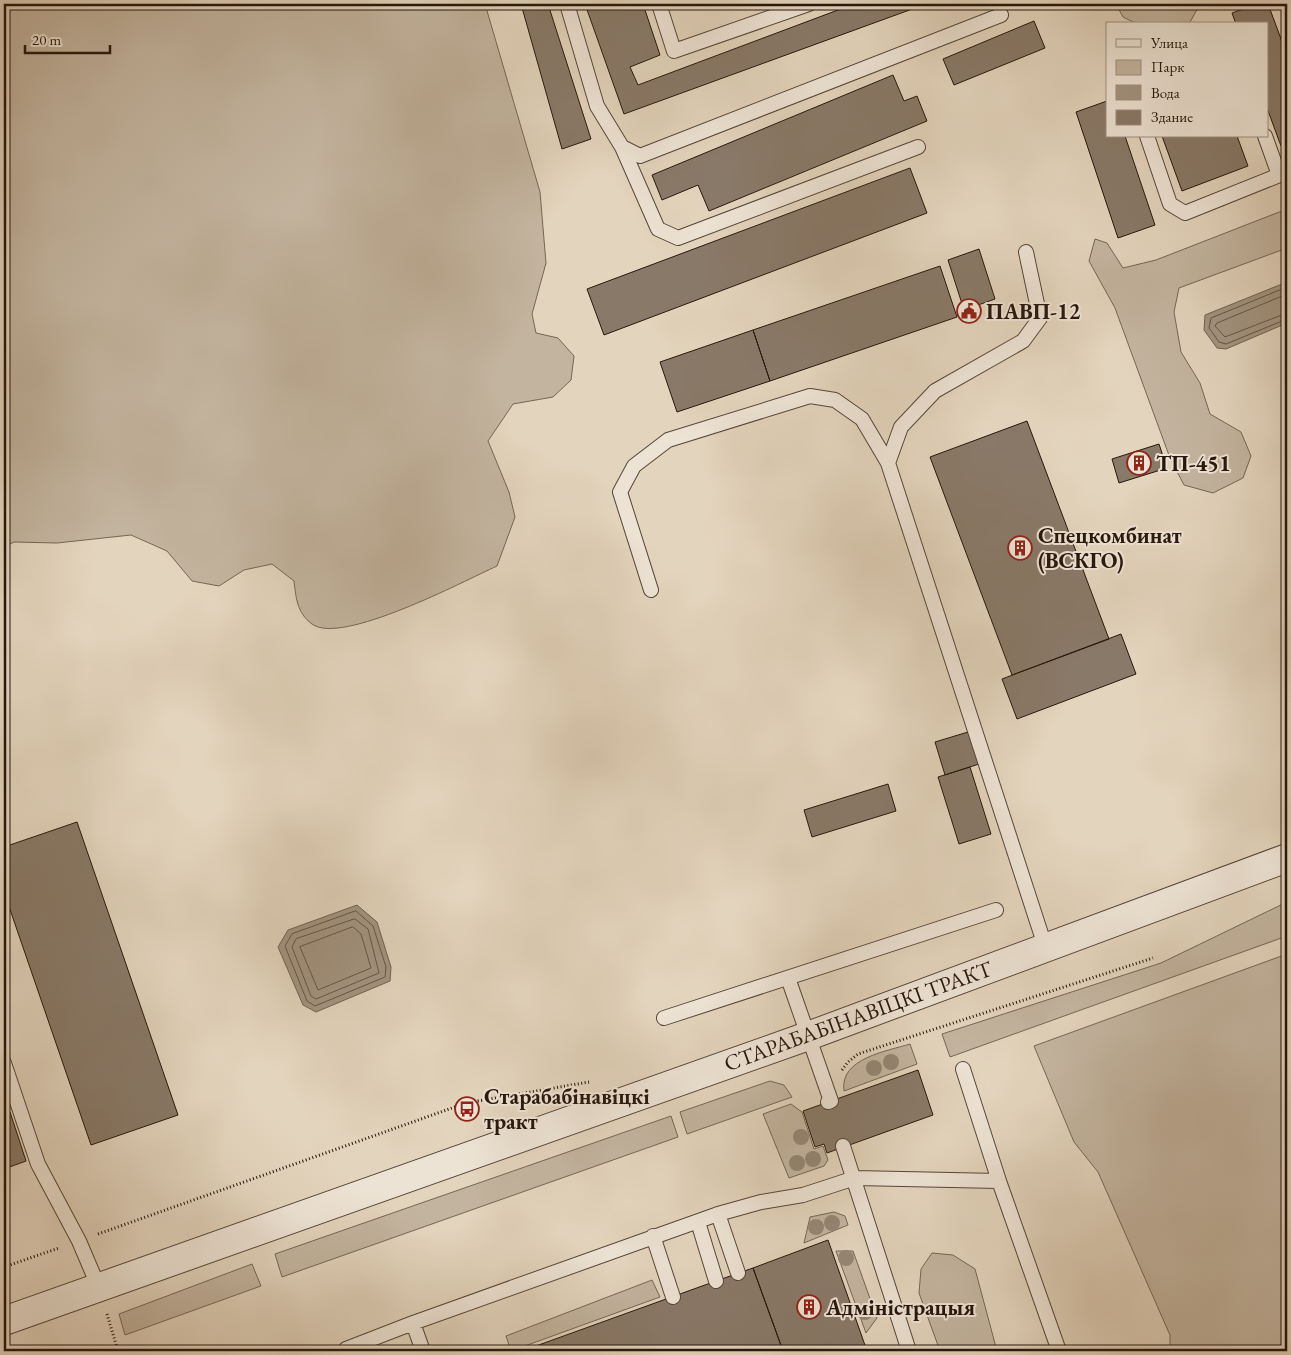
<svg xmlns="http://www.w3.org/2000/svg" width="1291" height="1355" font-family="'EB Garamond',serif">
<rect width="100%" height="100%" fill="#e3d4bd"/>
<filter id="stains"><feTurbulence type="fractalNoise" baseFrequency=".004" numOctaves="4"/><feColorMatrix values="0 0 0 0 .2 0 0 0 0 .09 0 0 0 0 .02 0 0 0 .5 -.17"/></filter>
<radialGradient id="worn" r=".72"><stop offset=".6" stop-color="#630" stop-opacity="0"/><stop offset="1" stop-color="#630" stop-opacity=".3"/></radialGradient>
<!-- green -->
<path fill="#c3b49f" stroke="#756656" d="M 4,4 L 485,4 L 540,192 L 546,263 L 532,314 L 536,333 L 558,338 L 574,356 L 571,380 L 553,397 L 513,404 L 488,441 L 509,492 L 515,517 L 497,566 C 464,581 341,646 312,624 C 297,613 296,598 294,581 L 272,564 L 244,570 L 219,586 L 192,581 L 167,551 L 131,535 L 57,543 L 14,542 L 4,547 Z
M 1116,4 L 1200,4 L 1189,24 L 1137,24 L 1123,17 Z
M 1287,209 L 1287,248 L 1179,288 L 1174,312 L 1181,352 L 1200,383 L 1210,414 L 1241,432 L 1251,456 L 1243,478 L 1213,493 L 1184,485 L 1170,458 L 1115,308 L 1089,261 L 1095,239 L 1107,243 L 1123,268 L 1156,260 Z
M 1287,902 L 1287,936 L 950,1057 L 942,1034 L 1161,963 Z
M 1287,954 L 1287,1351 L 1170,1351 L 1170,1335 L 1098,1172 L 1074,1142 L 1034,1046 Z
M 910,1044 L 917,1064 L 844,1091 C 839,1058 888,1051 910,1044 Z
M 770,1081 L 784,1085 L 792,1097 L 687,1134 L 680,1112 Z
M 791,1104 L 802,1112 L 814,1149 L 823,1146 L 828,1160 L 824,1166 L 789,1178 L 763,1114 Z
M 671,1116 L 678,1137 L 282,1277 L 275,1254 Z
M 834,1212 L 845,1216 L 848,1225 L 804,1243 L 810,1217 Z
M 836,1251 L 853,1251 L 877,1318 L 866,1333 Z
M 932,1253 L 953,1255 L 975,1269 L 997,1351 L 940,1351 L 919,1293 L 921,1269 Z
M 252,1264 L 261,1286 L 125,1335 L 119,1314 Z
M 652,1280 L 660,1297 L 511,1351 L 506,1336 Z"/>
<!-- water -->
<path fill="#a39481" stroke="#716252" d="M 1287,282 L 1287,323 L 1226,349 L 1217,348 L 1204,330 L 1205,315 Z
M 357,905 L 377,922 L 391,967 L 390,981 L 316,1012 L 303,1005 L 278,947 L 288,930 Z"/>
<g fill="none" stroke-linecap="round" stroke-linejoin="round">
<!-- shore -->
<path stroke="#655646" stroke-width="1" d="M 1287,287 L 1211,318 L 1209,328 L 1219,342 L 1226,344 L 1287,319
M 1287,294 L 1217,323 L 1215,326 L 1225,337 L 1287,313
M 356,911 L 373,926 L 386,967 L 385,977 L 315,1006 L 307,1001 L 285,946 L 292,934 Z
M 355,919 L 368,929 L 379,973 L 316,999 L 311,996 L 292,947 L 296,939 Z
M 353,927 L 361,934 L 371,968 L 318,990 L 300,947 Z"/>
</g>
<!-- building -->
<path fill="#897968" stroke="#27170c" d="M 521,4 L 548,4 L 591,139 L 562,149 Z
M 585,4 L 643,4 L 660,55 L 630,67 L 638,85 L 854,4 L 926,4 L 624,114 Z
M 1257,4 L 1268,4 L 1287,55 L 1287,143 L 1281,146 L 1267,108 L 1267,24 L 1236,24 L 1232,13 Z
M 1034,21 L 1045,48 L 954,85 L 943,59 Z
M 893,75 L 904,101 L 917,96 L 927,121 L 709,211 L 698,185 L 662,200 L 652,175 Z
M 1107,101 L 1107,136 L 1125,136 L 1155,225 L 1118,238 L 1076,112 Z
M 1162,136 L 1237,136 L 1248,166 L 1182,191 Z
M 910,168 L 927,213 L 604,335 L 587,289 Z
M 979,249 L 995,299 L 964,310 L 948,260 Z
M 940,266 L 957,317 L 770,381 L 753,330 Z
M 753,330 L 770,381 L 677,412 L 660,362 Z
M 1027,421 L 1109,639 L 1012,675 L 930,457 Z
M 1159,444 L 1167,468 L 1119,483 L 1112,459 Z
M 1121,634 L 1136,674 L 1017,719 L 1002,679 Z
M 968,732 L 979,764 L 945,775 L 935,742 Z
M 970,767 L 991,834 L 959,844 L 938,777 Z
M 888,784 L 896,811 L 812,837 L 804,810 Z
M 77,822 L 178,1115 L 91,1145 L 4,892 L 4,847 Z
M 918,1070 L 933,1115 L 827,1153 L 824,1144 L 815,1147 L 803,1111 Z
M 10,1112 L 26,1161 L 4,1169 L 4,1114 Z
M 828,1240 L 867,1351 L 783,1351 L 753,1268 Z
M 753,1268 L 783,1351 L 522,1351 L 716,1281 Z"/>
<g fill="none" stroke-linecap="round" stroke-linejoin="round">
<!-- service casing -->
<g stroke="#564638" stroke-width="16">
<path id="service" d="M 567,4 L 597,106 L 622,147 L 640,156 L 1001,15
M 659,4 L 674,51 L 809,4
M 1147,136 L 1170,204 L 1185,213 L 1287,172
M 1265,136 L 1279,175
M 622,147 L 658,229 L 678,238 L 918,147
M 1026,252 L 1040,318 L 1023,341 L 935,391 L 901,427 L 888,463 L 1045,946
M 651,590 L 620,492 L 634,466 L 668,440 L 810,396 L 835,400 L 862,419 L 888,463
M 788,978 L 831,1101 L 828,1102
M 664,1018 L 996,910
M 4,1063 L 38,1164 L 79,1241 L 99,1288
M 963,1069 L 999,1181
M 843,1146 L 909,1351
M 718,1214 L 738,1273
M 698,1222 L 716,1281
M 653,1236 L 673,1297
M 347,1351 L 346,1349 L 413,1323
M 423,1351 L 413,1323 L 718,1214 L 761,1202 L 803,1195 L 855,1178 L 999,1181 L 1059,1351"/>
</g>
<!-- tertiary casing -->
<g stroke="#564638" stroke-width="30">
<path id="tertiary" d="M 4,1321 L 808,1036 L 1287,858"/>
</g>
<!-- path -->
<path stroke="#27170c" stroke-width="3" stroke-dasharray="1 2.5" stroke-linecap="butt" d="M 842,1070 L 848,1062 L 858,1054 L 1153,958
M 98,1234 L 466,1103 L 589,1082
M 4,1267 L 59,1248
M 107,1314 L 118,1351"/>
<!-- service -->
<use href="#service" stroke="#ede3d4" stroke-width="14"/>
<!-- tertiary -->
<use href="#tertiary" stroke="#ede3d4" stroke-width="28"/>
</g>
<!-- trees -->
<g fill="#958674">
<circle cx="891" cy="1062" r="8"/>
<circle cx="874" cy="1068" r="8"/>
<circle cx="801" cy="1137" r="8"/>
<circle cx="813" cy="1159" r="8"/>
<circle cx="797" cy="1163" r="8"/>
<circle cx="832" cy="1223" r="8"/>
<circle cx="816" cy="1227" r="8"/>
<circle cx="846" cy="1258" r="8"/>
<circle cx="865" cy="1312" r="8"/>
</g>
<!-- icons -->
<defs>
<g id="civic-ring" transform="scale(1.25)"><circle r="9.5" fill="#ede3d4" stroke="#8f2418" stroke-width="1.5"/><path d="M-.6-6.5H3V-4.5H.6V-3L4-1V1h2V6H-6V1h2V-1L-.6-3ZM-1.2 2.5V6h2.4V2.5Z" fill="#8f2418"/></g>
<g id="building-ring" transform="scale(1.25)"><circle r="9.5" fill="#ede3d4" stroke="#8f2418" stroke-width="1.5"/><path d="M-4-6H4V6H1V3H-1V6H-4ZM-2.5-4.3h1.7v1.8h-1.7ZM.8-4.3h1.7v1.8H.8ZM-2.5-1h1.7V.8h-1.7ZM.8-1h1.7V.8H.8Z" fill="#8f2418"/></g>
<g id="bus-ring" transform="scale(1.25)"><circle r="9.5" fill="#ede3d4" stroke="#8f2418" stroke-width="1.5"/><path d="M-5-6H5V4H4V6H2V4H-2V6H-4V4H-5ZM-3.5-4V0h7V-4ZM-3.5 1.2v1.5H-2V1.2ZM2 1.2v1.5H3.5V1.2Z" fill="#8f2418"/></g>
</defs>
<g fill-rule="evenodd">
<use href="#civic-ring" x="969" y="311"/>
<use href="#building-ring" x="1139" y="463"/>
<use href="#building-ring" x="1020" y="548"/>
<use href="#bus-ring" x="467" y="1109"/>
<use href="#building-ring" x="809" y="1307"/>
</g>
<g text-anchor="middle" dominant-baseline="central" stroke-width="4" stroke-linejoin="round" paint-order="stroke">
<!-- poi labels -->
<g font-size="22" font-weight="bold" fill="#27170c" stroke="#ede3d4" text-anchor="start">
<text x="986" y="311">ПАВП-12</text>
<text x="1156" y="463">ТП-451</text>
<text x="1038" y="535">Спецкомбинат<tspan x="1038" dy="25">(ВСКГО)</tspan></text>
<text x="484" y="1096">Старабабінавіцкі<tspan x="484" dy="25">тракт</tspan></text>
<text x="826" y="1307">Адміністрацыя</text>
</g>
<!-- street labels -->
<g font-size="22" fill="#27170c" stroke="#ede3d4">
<text transform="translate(858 1016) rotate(-20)">СТАРАБАБІНАВІЦКІ ТРАКТ</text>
</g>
</g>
<!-- margin -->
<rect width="1291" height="1355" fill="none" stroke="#e3d4bd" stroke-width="20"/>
<rect x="5" y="5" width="1281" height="1345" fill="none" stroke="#27170c" stroke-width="2.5"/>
<rect x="10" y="10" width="1271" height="1335" fill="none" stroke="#27170c"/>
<!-- legend -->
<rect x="1106" y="22" width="162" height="115" fill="#ede3d4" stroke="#9e9184"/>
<rect x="1116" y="39" width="25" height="8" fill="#ede3d4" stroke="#9e9184"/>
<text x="1151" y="48" font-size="15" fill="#27170c">Улица</text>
<rect x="1116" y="60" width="25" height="15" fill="#c3b49f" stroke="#9e9184"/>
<text x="1151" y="72" font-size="15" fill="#27170c">Парк</text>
<rect x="1116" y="85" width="25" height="15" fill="#a39481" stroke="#9e9184"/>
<text x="1151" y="98" font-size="15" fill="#27170c">Вода</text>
<rect x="1116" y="110" width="25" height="15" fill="#897968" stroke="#9e9184"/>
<text x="1151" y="122" font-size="15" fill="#27170c">Здание</text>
<!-- scale -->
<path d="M25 45v8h85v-8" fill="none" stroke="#27170c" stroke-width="2.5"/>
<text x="32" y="45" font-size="15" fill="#27170c" stroke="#ede3d4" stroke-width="4" paint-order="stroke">20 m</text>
<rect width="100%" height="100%" filter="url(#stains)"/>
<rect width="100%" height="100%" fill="url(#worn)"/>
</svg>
